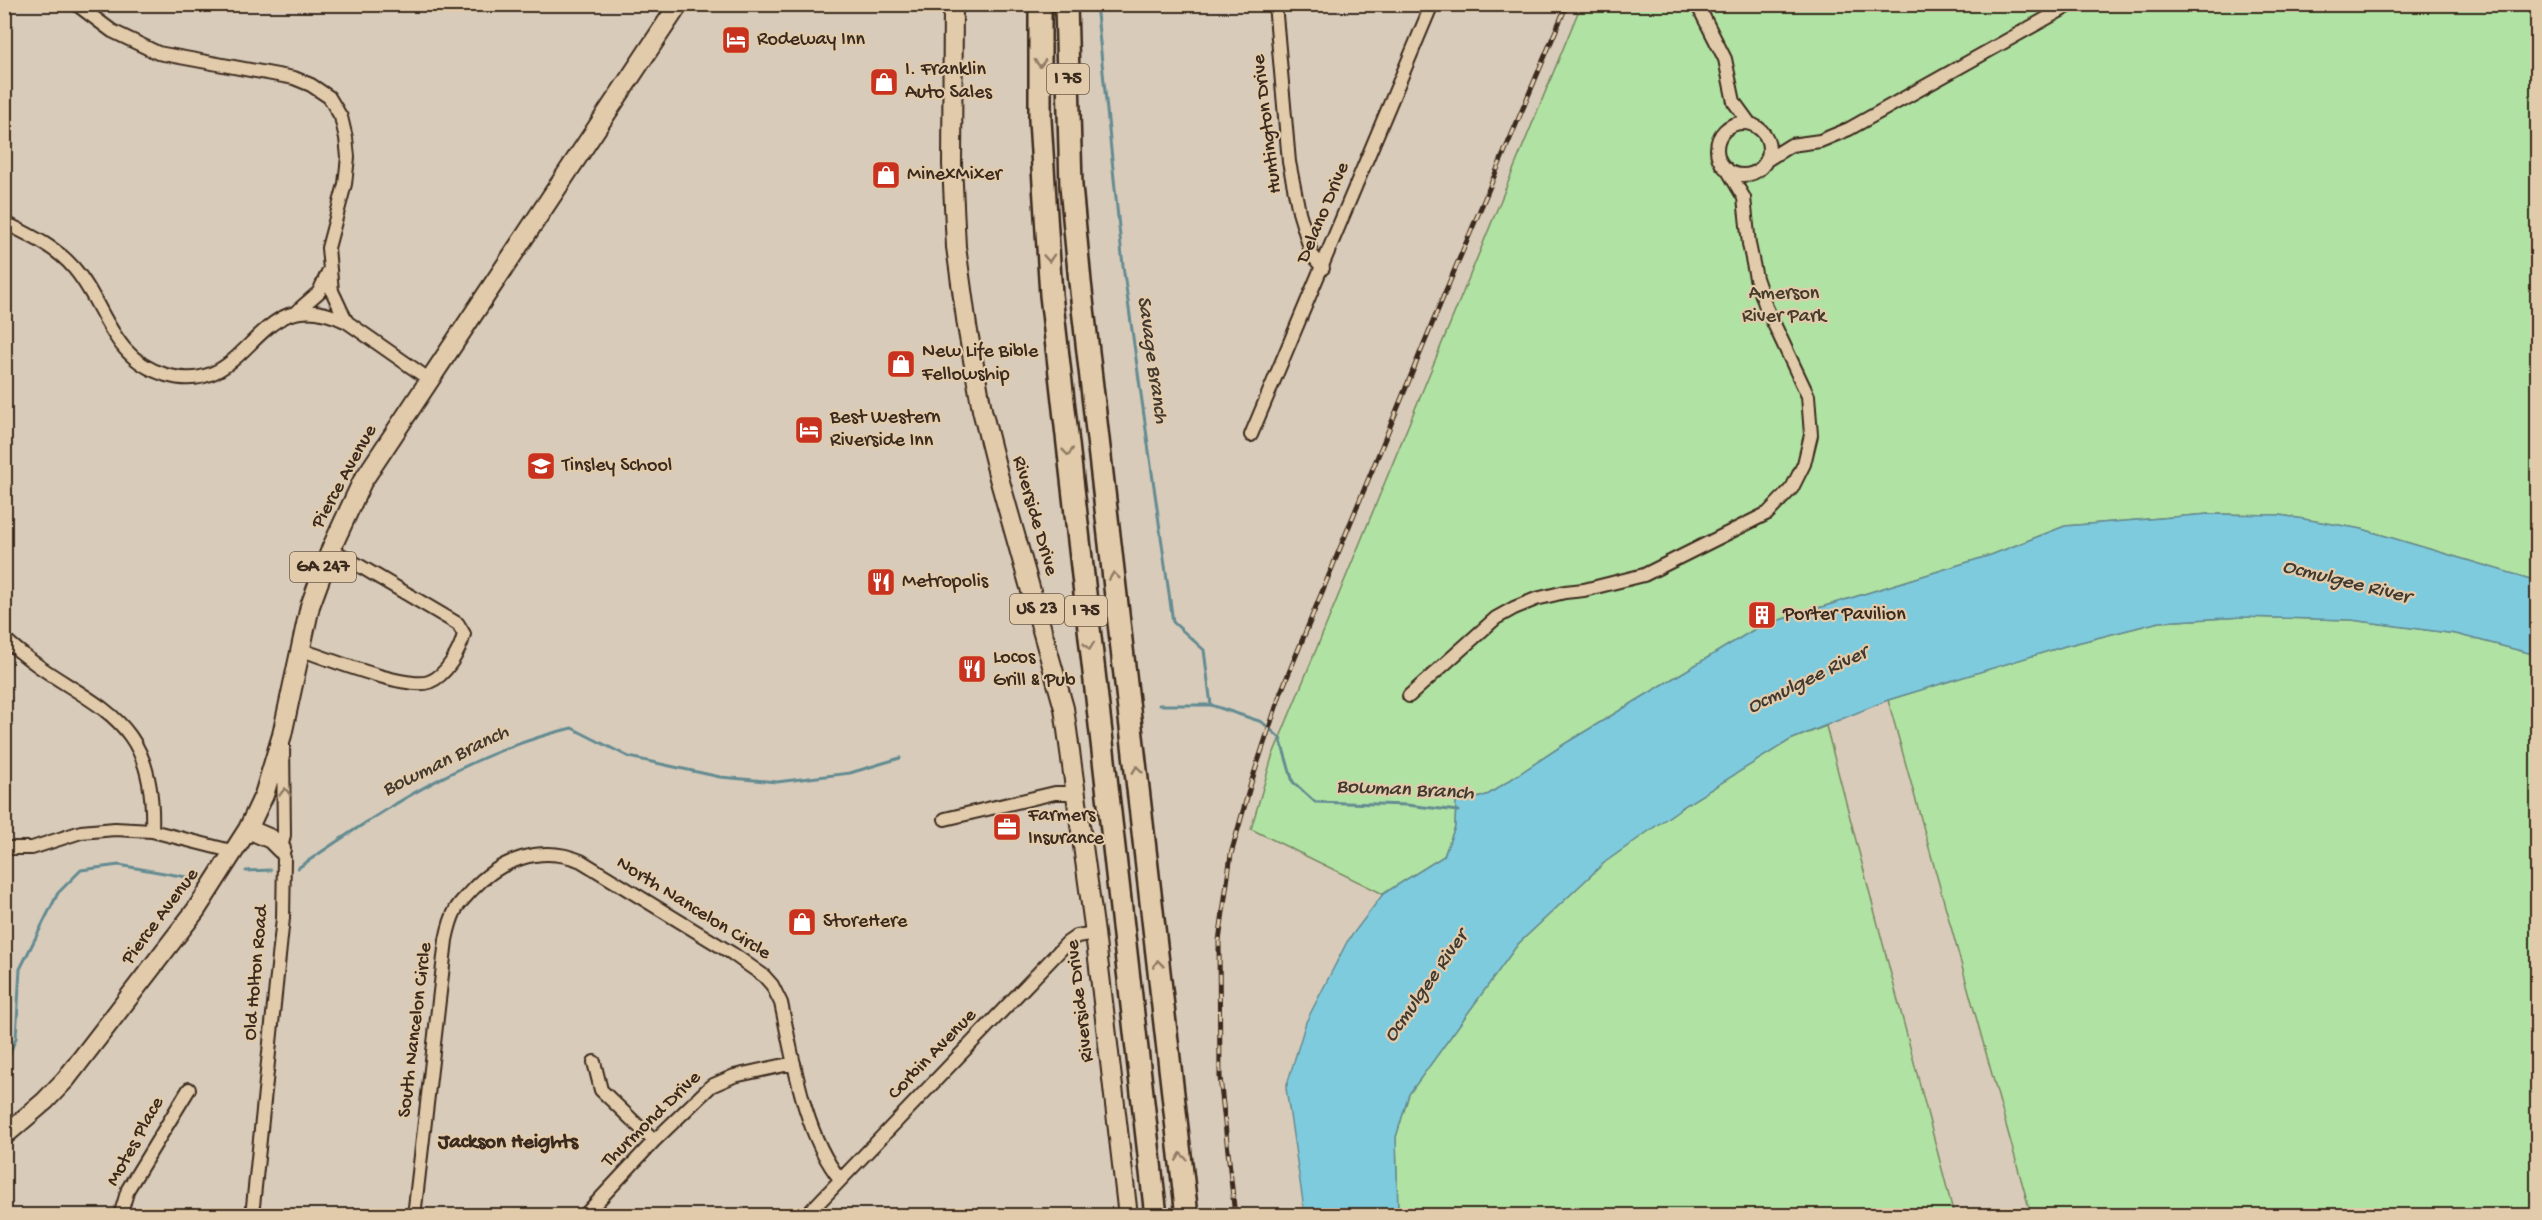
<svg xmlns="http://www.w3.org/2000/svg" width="2542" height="1220" font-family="'Gochi Hand',sans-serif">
<rect width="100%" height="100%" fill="#d8cbba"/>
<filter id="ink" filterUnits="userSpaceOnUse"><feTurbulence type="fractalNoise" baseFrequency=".0167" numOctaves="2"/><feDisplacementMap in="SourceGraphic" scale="12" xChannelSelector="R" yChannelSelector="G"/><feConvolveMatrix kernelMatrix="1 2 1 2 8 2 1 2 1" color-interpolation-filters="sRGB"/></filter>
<g filter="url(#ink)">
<!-- green -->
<path fill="#b0e2a3" stroke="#768660" stroke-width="1.5" d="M 1581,5 L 2537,5 L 2537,581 L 2362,529 L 2280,515 L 2209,514 L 2065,526 L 1991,555 L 1760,626 L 1566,743 L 1489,794 L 1475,799 L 1465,797 L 1456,800 L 1455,827 L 1444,856 L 1383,894 L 1251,829 L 1272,757 Z
M 2242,617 L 2352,620 L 2456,634 L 2537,655 L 2537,1215 L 2031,1215 L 1888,700 L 2065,646 L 2159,622 Z
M 1826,726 L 1954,1215 L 1398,1215 L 1396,1137 L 1409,1094 L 1518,944 L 1605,862 L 1684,806 L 1790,740 Z"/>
<!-- water -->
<path fill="#7fcbde" stroke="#648b91" stroke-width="1.5" d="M 2209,514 L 2280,515 L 2362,529 L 2537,581 L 2537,655 L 2456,634 L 2352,620 L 2242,617 L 2159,622 L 2065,646 L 1888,700 L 1790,740 L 1684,806 L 1605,862 L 1518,944 L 1409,1094 L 1396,1137 L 1398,1215 L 1305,1215 L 1286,1088 L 1306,1022 L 1347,942 L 1383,894 L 1444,856 L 1455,827 L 1456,800 L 1465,797 L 1475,799 L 1489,794 L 1566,743 L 1760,626 L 1991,555 L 2065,526 Z"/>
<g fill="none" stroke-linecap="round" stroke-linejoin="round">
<!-- stream -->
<path stroke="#648b91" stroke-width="3" d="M 1096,4 L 1123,266 L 1173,622 L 1204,650 L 1211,705
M 1159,705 L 1211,705 L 1262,722 L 1280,738 L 1293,782 L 1315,802 L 1407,805 L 1458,811
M 298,868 C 383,809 470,752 572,728 L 629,757 L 720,777 L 777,782 L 850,773 L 900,758
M 246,871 L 271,870
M 4,1068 L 16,1038 L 20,969 L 58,893 L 81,870 L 119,865 L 192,878"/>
<!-- street casing -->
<g stroke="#3b2a1e" stroke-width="16">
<path id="street" d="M 76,4 L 112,31 L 158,53 L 294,78 L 311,85 L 329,97 L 341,117 L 346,138 L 348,157 L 345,184 L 328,248 L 332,291 L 340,308 L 347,322 L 430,380
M 1275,4 L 1289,162 L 1299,212 L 1312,255 L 1323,268
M 1697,4 L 1725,59 L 1734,102 L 1750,124
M1717 149a26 26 0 1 1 52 0a26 26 0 1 1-52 0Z
M 1767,160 L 1791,145 L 1820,141 L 1849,129 L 2072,4
M 4,222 C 28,235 55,246 73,267 C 106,304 109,358 166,375 C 253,400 253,275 347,322
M 296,312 L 319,292 L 328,272
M 1251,435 L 1432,4
M 4,638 C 79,709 157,702 152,831
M 299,649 C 326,658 406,690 429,682 C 446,676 460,651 464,634 L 458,624 L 331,549
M 1409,696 L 1496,618 L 1514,608 L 1536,599 L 1565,592 L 1584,590 L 1644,575 L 1768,513 L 1792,488 L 1804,464 L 1811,435 L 1808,396 L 1766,307 L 1756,278 L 1749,244 L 1744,198 L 1727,169
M 945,819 L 1055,793 L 1077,793
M 4,848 L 32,848 L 81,832 L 115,829 L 152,831 L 235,852
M 594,1062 L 601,1090 L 654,1141
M 120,1216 L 128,1189 L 189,1089
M 252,1216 L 283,918 L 284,858 L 281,849 L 284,835 L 283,743
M 414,1216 L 446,940 C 448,930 451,918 456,909 C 459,903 466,897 471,891 C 499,860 541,844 581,861 L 733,954 L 764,976 L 772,985 L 781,1003 C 793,1058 804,1135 840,1179
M 584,1216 L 654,1141 L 711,1086 L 734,1076 L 794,1063
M 806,1216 L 1067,943 L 1077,936 L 1095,933"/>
</g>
<!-- primary casing -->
<g stroke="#3b2a1e" stroke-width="22">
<path id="primary" d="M 953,4 L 952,164 L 956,247 L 967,326 L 982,410 L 999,478 L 1064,708 L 1095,933 L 1128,1216
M 248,829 L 271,839 L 281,849
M 4,1136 L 45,1101 L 66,1079 L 196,910 L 248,829 L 264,795 L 282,735 L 310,606 L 331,549 L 362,482 L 679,4"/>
</g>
<!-- highway casing -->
<g stroke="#3b2a1e" stroke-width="26">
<path id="highway" d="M 1040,4 L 1040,120 L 1051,295 L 1156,1216
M 1066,4 L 1071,186 L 1080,282 L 1187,1216"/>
</g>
<!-- street -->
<use href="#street" stroke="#e2cbab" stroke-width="12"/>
<!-- primary -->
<use href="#primary" stroke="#e2cbab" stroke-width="18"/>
<!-- highway -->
<use href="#highway" stroke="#e2cbab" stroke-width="21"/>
<!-- rail casing -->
<g stroke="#3b2a1e" stroke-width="5">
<path id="rail" d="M 1235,1216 L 1220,1077 L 1219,941 L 1231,854 L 1251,783 L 1281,692 L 1444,295 L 1567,4"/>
</g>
<!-- rail -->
<use href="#rail" stroke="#e2cbab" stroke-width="3" stroke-dasharray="9" stroke-linecap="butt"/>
</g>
<!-- one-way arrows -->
<defs><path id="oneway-chevron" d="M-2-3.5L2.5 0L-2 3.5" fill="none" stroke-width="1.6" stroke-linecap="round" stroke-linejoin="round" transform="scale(1.5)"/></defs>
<g stroke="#8e7a64">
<use href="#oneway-chevron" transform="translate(1040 63) rotate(90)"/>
<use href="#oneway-chevron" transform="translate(1049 258) rotate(86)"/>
<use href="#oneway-chevron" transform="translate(1068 452) rotate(84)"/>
<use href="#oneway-chevron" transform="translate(1114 576) rotate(-97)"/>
<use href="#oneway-chevron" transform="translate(1089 646) rotate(84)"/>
<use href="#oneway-chevron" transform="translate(1137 770) rotate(-96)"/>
<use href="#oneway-chevron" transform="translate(285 792) rotate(-90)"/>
<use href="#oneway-chevron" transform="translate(1158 964) rotate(-97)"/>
<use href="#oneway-chevron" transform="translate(1181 1157) rotate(-97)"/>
</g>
</g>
<!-- icons -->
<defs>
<g id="hotel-square" transform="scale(1.5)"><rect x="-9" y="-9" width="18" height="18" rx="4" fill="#c8321e" stroke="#e2cbab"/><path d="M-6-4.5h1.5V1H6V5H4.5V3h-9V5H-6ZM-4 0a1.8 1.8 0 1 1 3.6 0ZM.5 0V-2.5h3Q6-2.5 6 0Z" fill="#fff"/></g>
<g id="shop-square" transform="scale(1.5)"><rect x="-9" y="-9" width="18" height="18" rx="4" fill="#c8321e" stroke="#e2cbab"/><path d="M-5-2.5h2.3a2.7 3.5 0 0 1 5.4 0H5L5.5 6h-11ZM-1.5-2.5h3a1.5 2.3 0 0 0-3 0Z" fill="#fff"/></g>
<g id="school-square" transform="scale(1.5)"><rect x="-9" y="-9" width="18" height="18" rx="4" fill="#c8321e" stroke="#e2cbab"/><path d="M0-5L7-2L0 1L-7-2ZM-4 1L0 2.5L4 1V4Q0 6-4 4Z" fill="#fff"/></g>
<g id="restaurant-square" transform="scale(1.5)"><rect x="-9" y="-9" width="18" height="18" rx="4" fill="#c8321e" stroke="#e2cbab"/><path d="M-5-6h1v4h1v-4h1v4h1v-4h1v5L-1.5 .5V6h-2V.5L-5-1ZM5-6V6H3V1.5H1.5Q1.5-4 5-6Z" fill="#fff"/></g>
<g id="building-square" transform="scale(1.5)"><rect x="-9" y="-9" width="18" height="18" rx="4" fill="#c8321e" stroke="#e2cbab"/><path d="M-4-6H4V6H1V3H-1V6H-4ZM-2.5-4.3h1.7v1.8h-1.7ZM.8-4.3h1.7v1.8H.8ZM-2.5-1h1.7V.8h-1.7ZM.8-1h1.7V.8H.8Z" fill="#fff"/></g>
<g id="office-square" transform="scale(1.5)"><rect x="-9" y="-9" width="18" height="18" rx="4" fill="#c8321e" stroke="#e2cbab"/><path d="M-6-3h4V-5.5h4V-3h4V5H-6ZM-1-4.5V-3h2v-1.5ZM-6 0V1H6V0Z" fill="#fff"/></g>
</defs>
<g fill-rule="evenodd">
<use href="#hotel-square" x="736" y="40"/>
<use href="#shop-square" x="884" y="82"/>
<use href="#shop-square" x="886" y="175"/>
<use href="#shop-square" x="901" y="364"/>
<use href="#hotel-square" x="809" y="430"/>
<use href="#school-square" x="541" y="466"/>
<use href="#restaurant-square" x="881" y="582"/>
<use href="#building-square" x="1762" y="615"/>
<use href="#restaurant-square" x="972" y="669"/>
<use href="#office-square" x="1007" y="827"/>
<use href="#shop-square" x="802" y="922"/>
</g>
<g text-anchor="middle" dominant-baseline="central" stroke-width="4.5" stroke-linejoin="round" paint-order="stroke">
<!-- shield labels -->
<g fill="#e2cbab" stroke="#6d5a48" stroke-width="1.5">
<rect x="1047" y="64" width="42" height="30" rx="4.5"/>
<rect x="290" y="552" width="66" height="30" rx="4.5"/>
<rect x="1010" y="594" width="54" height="30" rx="4.5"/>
<rect x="1065" y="596" width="42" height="30" rx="4.5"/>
</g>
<g font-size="18" font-weight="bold" fill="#3b2a1e">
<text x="1068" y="79">I 75</text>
<text x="323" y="567">GA 247</text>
<text x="1037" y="609">US 23</text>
<text x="1086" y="611">I 75</text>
</g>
<!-- poi labels -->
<g font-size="20" fill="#3b2a1e" stroke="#e2cbab" text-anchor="start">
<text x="757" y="40">Rodeway Inn</text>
<text x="905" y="70">I. Franklin<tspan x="905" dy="23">Auto Sales</tspan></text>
<text x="907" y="175">MinexMixer</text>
<text x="922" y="352">New Life Bible<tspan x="922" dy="23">Fellowship</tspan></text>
<text x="830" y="418">Best Western<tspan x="830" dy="23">Riverside Inn</tspan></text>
<text x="562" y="466">Tinsley School</text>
<text x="902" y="582">Metropolis</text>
<text x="1783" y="615">Porter Pavilion</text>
<text x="993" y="658">Locos<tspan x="993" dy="23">Grill &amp; Pub</tspan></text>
<text x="1028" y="816">Farmers<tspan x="1028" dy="23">Insurance</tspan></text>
<text x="823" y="922">StoreHere</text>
</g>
<!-- street labels -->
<g font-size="20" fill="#3b2a1e" stroke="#e2cbab">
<text transform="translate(1268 124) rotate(-97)">Huntington Drive</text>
<text transform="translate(1324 213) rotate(-67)">Delano Drive</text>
<text transform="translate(345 477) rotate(-61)">Pierce Avenue</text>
<text transform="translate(1034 516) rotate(74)">Riverside Drive</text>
<text transform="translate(693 909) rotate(32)">North Nancelon Circle</text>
<text transform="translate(161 917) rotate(-53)">Pierce Avenue</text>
<text transform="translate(257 973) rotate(-85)">Old Holton Road</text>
<text transform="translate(1081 1001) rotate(-97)">Riverside Drive</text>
<text transform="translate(416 1030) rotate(-83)">South Nancelon Circle</text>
<text transform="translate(933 1055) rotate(-46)">Corbin Avenue</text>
<text transform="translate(652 1120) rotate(-44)">Thurmond Drive</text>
<text transform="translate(136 1142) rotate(-61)">Motes Place</text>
</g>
<!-- park labels -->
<g font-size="20" fill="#473c2b" stroke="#e2cbab">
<text x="1784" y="294">Amerson<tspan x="1784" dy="23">River Park</tspan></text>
</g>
<!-- water labels -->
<g font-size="21" font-style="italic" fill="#423a31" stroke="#e2cbab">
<text transform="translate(1151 360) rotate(82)">Savage Branch</text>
<text transform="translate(2346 583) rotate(14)">Ocmulgee River</text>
<text transform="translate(1808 681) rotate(-26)">Ocmulgee River</text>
<text transform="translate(446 762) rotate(-26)">Bowman Branch</text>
<text transform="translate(1405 791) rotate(3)">Bowman Branch</text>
<text transform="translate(1427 987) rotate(-55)">Ocmulgee River</text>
</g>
<!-- neighbourhood labels -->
<g font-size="21" font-weight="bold" fill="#3b2a1e" stroke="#e2cbab">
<text x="508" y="1143">Jackson Heights</text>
</g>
</g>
<!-- margin -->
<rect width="2542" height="1220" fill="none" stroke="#e2cbab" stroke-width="24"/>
<rect x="12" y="12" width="2518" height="1196" fill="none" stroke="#3b2a1e" stroke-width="2" filter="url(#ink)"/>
</svg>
